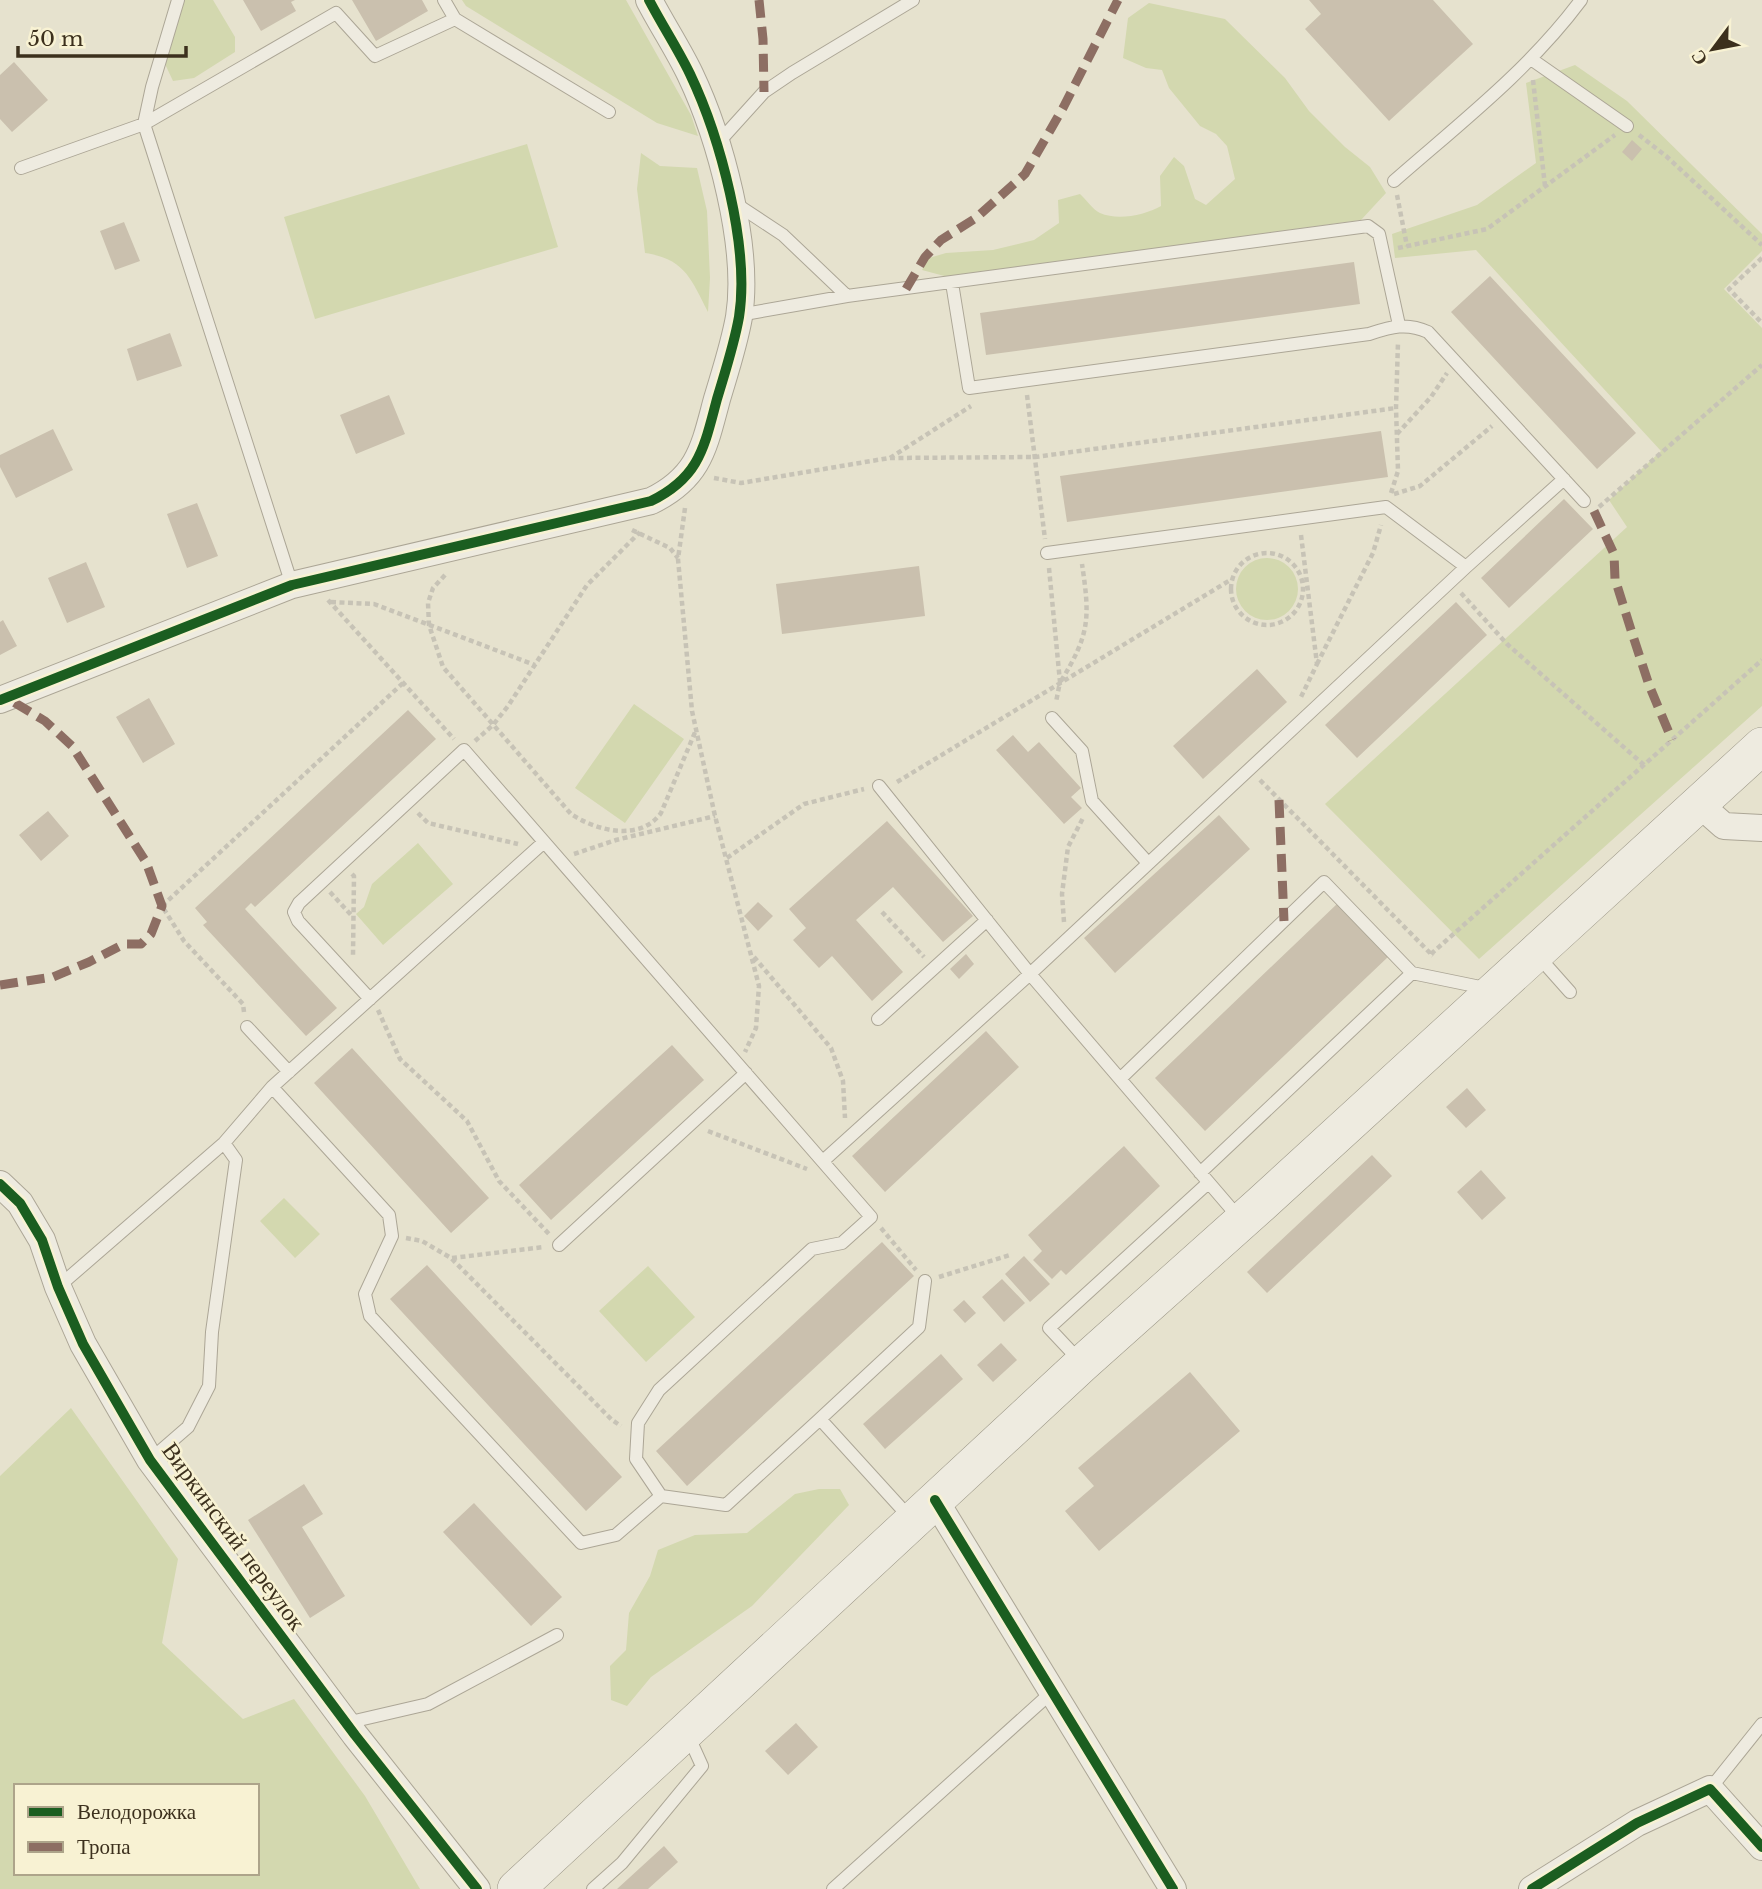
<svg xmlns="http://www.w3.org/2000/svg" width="1762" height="1889" font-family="'Libre Baskerville',serif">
<rect width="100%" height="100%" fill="#e6e2ce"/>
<!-- green -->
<path fill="#d3d8af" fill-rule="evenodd" d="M 177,0 L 213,0 L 235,37 L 235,52 L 194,78 L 173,81 L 165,64 Z
M 462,0 L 626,0 L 691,115 L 698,136 L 657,123 L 466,6 Z
M 1149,3 L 1225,19 L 1285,78 L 1309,111 L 1345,147 L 1370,167 L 1386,193 L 1361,220 L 948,277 L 922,270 L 929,258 L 946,253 L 993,250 L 1034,240 L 1059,223 L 1058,200 L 1080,194 C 1086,199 1093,210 1100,213 C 1118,221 1145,215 1161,206 L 1160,176 L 1174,157 L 1184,166 L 1195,199 L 1206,205 L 1235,179 L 1227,146 L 1216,134 L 1200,126 L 1169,88 L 1162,70 L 1146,68 L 1123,58 L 1128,18 Z
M 1575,65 L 1627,101 L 1762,234 L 1762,251 L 1724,289 L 1762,328 L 1762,706 L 1479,959 L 1325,804 L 1627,527 L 1609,500 L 1661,451 L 1476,250 L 1395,258 L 1392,234 L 1477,205 L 1536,163 L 1526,83 Z
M 527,144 L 558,247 L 315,319 L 284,217 Z
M 641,153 L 660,166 L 697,168 L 707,211 L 710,278 L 708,312 C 691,279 685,259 645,253 L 637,189 Z
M1236 589a31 31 0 1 1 62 0a31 31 0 1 1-62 0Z
M 634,704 L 684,739 L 625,823 L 575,788 Z
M 418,843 L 453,884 L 383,945 L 356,914 L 364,907 L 372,884 Z
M 284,1198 L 320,1234 L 295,1258 L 260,1221 Z
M 648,1266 L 695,1317 L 646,1362 L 599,1311 Z
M 71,1408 L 178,1559 L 162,1643 L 243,1719 L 294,1699 L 365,1796 L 420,1889 L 0,1889 L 0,1476 ZM 16,1786 L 257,1786 L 257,1873 L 16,1873 Z
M 819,1489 L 840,1489 L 849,1505 L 752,1606 L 651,1677 L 627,1706 L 611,1700 L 610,1666 L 626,1650 L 629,1613 L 650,1576 L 658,1550 L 695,1535 L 747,1533 L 795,1494 Z"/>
<!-- building -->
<path fill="#cac0ae" d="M 243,0 L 295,0 L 291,2 L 296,11 L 261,31 Z
M 352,0 L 422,0 L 428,11 L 376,41 Z
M 1309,0 L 1433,0 L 1473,44 L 1389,121 L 1305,29 L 1321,14 Z
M 14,62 L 48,100 L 12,132 L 0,119 L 0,75 Z
M 1632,140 L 1642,149 L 1632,161 L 1622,152 Z
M 124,222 L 140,261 L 115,270 L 100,231 Z
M 1354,262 L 1360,304 L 986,355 L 980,313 Z
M 1490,276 L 1636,433 L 1597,469 L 1451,312 Z
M 170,333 L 182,366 L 137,381 L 127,349 Z
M 389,395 L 405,434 L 356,454 L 340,415 Z
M 53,429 L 73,470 L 16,498 L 0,467 L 0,455 Z
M 1381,431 L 1388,477 L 1067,522 L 1060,476 Z
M 1564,499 L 1593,529 L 1509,608 L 1481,578 Z
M 197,503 L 218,556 L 187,568 L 167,514 Z
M 86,562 L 105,607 L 67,623 L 48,578 Z
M 919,566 L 925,616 L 782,634 L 776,584 Z
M 1456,602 L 1487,635 L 1357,758 L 1325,725 Z
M 3,620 L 17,646 L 0,655 L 0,622 Z
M 1257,669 L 1287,702 L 1203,779 L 1173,746 Z
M 149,698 L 175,744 L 143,763 L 116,717 Z
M 408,710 L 436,739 L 255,907 L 251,903 L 245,909 L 337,1008 L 306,1036 L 203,925 L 207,922 L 195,908 Z
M 1013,735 L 1028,752 L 1039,742 L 1081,788 L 1071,797 L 1082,808 L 1064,824 L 996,750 Z
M 48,811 L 69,836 L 41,861 L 19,835 Z
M 1219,815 L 1250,849 L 1115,973 L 1084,938 Z
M 887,821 L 973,916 L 943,942 L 893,887 L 856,920 L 903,972 L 872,1001 L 832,956 L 819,968 L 793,940 L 806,928 L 789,909 Z
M 758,902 L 773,916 L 758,931 L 744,916 Z
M 1338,903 L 1389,956 L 1205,1131 L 1155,1078 Z
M 966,954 L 974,964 L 959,979 L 950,969 Z
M 986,1031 L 1019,1067 L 885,1192 L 852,1156 Z
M 672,1045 L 704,1080 L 551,1220 L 519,1185 Z
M 352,1048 L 489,1198 L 451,1233 L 314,1083 Z
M 1467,1088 L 1486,1110 L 1466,1128 L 1446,1107 Z
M 1124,1146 L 1160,1186 L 1066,1275 L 1061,1270 L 1052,1279 L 1033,1260 L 1042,1251 L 1028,1235 Z
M 1372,1155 L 1392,1176 L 1267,1293 L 1247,1272 Z
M 1481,1170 L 1506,1198 L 1482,1220 L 1457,1192 Z
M 882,1242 L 914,1276 L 687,1486 L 656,1451 Z
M 1024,1256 L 1050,1284 L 1030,1302 L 1005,1274 Z
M 427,1265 L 622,1477 L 586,1511 L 390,1299 Z
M 1002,1279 L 1025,1303 L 1004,1322 L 982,1297 Z
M 964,1300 L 976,1313 L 965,1323 L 953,1310 Z
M 1001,1343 L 1017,1360 L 993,1382 L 977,1365 Z
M 941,1354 L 963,1379 L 885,1449 L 863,1424 Z
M 1190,1372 L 1240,1431 L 1099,1551 L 1065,1511 L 1094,1486 L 1078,1468 Z
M 304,1484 L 323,1514 L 302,1527 L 345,1596 L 310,1618 L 248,1520 Z
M 474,1503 L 562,1597 L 531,1626 L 443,1532 Z
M 796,1723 L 818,1747 L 788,1775 L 765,1751 Z
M 664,1846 L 678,1862 L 648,1889 L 617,1889 Z"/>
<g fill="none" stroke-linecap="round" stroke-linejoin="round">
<!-- service casing -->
<g stroke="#aca696" stroke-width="14">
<path id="service" d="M 444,0 L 455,19 L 609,112
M 1531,59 L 1627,126
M 717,144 L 764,92 L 792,73 L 913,0
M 21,168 L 144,124 L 152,87 L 178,0
M 1394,181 C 1459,124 1529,70 1581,0
M 733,202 L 783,235 L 847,296
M 952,283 L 969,388 L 1369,334 C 1391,327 1406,322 1428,332 L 1584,501
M 739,315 L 847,296 L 1368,226 L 1379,234 L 1399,325
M 1047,553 L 1386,507 L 1466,567
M 292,585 L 144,124 L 336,13 L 375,56 L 455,19
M 1052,718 L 1082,751 L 1092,801 L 1148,863
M 879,786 L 1030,974 L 1240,1219
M 1538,956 L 1570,992
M 370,999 L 298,921 L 294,912 L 299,903 L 464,750 L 871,1217 L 842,1243 L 812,1249 L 659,1390 L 638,1423 L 636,1459 L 661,1496
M 878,1019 L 987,920
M 247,1027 L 289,1072
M 1120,1079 L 1324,882 L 1412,973
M 272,1087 L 389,1215 L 392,1236 L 365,1294 L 370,1316 L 581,1543 L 616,1535 L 661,1496 L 726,1505 L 820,1419 L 911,1519
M 823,1161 L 1030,974 L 1466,567 L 1564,479
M 1200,1173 L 1412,973 L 1490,989
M 559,1245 L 746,1073
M 58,1287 L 224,1143 L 272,1087 L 544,842
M 1079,1360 L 1049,1328 L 1208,1183
M 820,1419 L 919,1327 L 925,1281
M 150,1460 L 188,1427 L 209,1386 L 212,1332 L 236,1160 L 224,1143
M 346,1723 L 428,1704 L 557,1635
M 1710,1789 L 1762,1724
M 593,1889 L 622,1863 L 702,1766 L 688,1735
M 833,1889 L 1053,1691"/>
</g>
<!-- minor casing -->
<g stroke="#aca696" stroke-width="28">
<path id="minor" d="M 0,700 L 292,585 L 651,501 C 700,477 704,447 717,399 C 725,372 734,345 739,317 C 750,247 720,137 690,74 C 678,49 662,25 649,0
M 1699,804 L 1724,826 L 1762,828
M 0,1184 L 20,1203 L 42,1240 L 58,1287 L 83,1344 L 150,1460 L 355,1735 L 477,1889
M 935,1500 L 1173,1889
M 1532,1889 L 1637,1823 L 1710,1789 L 1762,1847"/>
</g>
<!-- secondary casing -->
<g stroke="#9b9686" stroke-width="38">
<path id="secondary" d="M 516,1889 L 1082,1364 L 1260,1205 L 1762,746"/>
</g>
<!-- path -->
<path stroke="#c7c3b6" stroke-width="4.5" stroke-dasharray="5 3.5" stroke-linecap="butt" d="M 1533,80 L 1545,186
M 1639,135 L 1666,156 L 1762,245
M 1397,195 L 1407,246
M 1398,248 L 1487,229 L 1615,135
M 1762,258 L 1729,289 L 1762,323
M 1027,395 L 1045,539
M 1397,434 L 1431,397 L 1447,373
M 890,458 L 971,406
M 714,478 L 741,483 L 889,458 L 1035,457 L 1396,408
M 1391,493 L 1398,471 L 1396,408 L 1398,342
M 1394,494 L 1420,486 L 1492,426
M 1599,507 L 1762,365
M 685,508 L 678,559 L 692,711 L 715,816 L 759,986 L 756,1028 L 745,1052
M 632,530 L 670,548 L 678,558
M 1301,535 L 1317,664 L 1301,697
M1231 589a36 36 0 1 1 72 0a36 36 0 1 1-72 0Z
M 1049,568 L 1060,682 L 1056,702
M 445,575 L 433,588 L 428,603 L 429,625 L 443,667 L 571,814 C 597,831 640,842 661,813 L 696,730
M 1461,593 L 1507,644 L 1644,765
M 328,600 L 454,739
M 331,602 L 374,604 L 535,665
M 1317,664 L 1373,553 L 1381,525
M 1061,681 C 1090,634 1090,618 1082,564
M 475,741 L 493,725 L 508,706 L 587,585 L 640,532
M 1260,780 L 1433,956
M 897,782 L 1232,579
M 418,813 L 428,823 L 518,844
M 574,854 L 616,840 L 715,816
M 727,858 L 804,804 L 864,789
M 352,874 L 354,876 L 353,955
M 330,892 L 353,917
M 882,912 L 924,957
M 1064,922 L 1062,894 L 1068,847 L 1084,816
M 1431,954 L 1762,660
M 754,957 L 831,1048 L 843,1081 L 845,1118
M 378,1010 L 400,1059 L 467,1121 L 499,1181 L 549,1234
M 244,1012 L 243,1004 L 184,941 L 162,906 L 403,683
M 708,1131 L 807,1169
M 881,1228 L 916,1270
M 406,1238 L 422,1241 L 451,1258 L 612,1420 L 621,1426
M 452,1258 L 544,1247
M 939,1277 L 1010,1255"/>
<!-- service -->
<use href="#service" stroke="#eeebe0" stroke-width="12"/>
<!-- minor -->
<use href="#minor" stroke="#eeebe0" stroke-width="26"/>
<!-- secondary -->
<use href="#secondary" stroke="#eeebe0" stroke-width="37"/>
<!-- quiet -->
<path stroke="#8d6e63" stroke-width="9" stroke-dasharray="18 9" stroke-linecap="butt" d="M 759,0 L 763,39 L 764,92
M 906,289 L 925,257 L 941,240 L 976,218 L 1025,174 L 1063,108 L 1118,0
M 1594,511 L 1614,554 L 1615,579 L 1632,633 L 1649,685 L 1672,740
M 1279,800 L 1284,921
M 0,985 L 53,977 L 89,962 L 124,944 L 141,944 L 151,934 L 162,906 L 146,862 L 72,746 L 45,721 L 7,698"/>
<!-- cycleway casing -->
<g stroke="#f8f2d3" stroke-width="15">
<path id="cycleway" d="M 0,700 L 292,585 L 651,501 C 700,477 704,447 717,399 C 725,372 734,345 739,317 C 750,247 720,137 690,74 C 678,49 662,25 649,0
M 0,1184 L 20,1203 L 42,1240 L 58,1287 L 83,1344 L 150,1460 L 355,1735 L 477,1889
M 935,1500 L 1173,1889
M 1532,1889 L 1637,1823 L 1710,1789 L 1762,1847"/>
</g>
<!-- cycleway -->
<use href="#cycleway" stroke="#1b5e20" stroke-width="10"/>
</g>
<g text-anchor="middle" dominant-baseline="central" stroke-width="5" stroke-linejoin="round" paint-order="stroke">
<!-- street labels -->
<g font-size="24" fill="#3c301d" stroke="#f8f2d3">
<text transform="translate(234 1536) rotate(54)">Виркинский переулок</text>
</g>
</g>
<!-- legend -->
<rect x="14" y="1784" width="245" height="91" fill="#f8f2d3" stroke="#ada48a" stroke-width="2"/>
<rect x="28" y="1807" width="35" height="10" fill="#1b5e20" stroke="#ada48a" stroke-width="2"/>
<text x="77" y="1819" font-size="21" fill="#3c301d">Велодорожка</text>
<rect x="28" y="1842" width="35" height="10" fill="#8d6e63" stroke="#ada48a" stroke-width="2"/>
<text x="77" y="1854" font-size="21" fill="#3c301d">Тропа</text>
<!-- north arrow -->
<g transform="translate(1713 49) rotate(238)" stroke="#f8f2d3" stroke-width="5" paint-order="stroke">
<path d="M0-5L12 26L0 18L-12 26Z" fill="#3c301d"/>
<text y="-10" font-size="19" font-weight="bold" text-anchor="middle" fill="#3c301d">С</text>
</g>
<!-- scale -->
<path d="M18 46v10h168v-10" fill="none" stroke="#3c301d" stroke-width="3.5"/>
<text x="28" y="46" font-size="21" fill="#3c301d" stroke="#f8f2d3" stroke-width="5" paint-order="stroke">50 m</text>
</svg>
